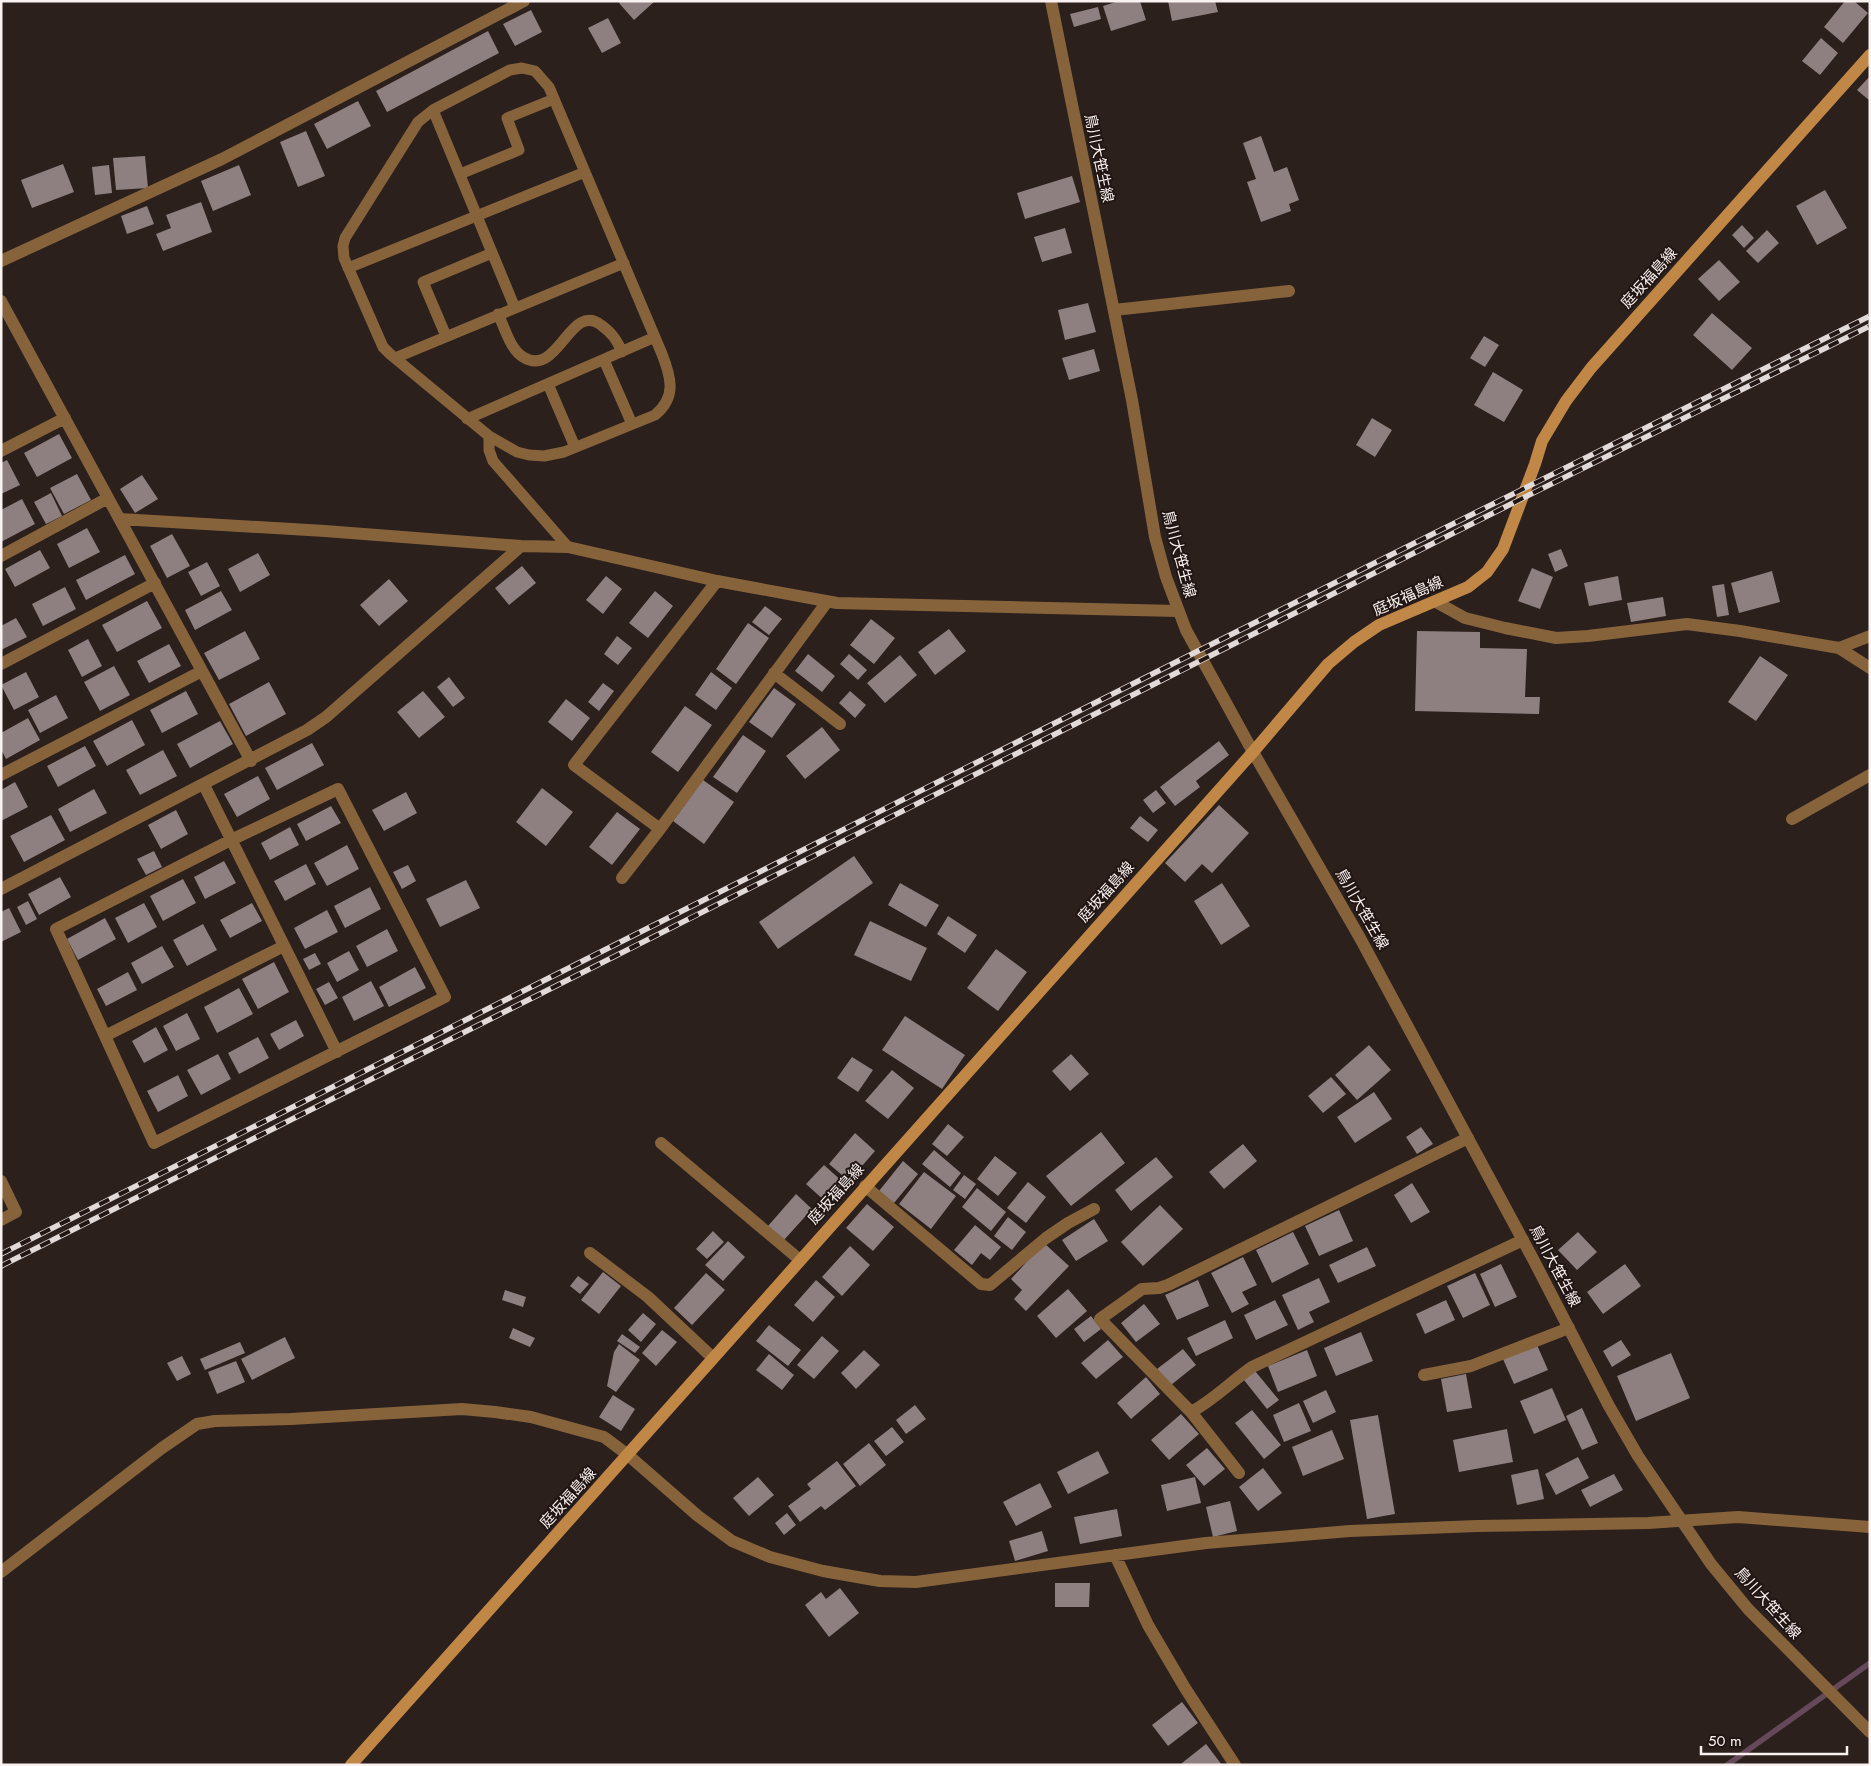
<svg xmlns="http://www.w3.org/2000/svg" width="1871" height="1766" font-family="Jost,'Noto Sans JP',sans-serif">
<rect width="100%" height="100%" fill="#2b201c"/>
<g fill="none" stroke-linecap="round" stroke-linejoin="round">
<!-- stream -->
<path stroke="#65495a" stroke-width="5.5" d="M 1727,1765 L 1870,1663"/>
</g>
<!-- building -->
<path fill="#8e7f81" d="M 621,1 L 655,1 L 634,20 L 619,3 Z
M 1119,1 L 1140,1 L 1146,20 L 1111,31 L 1103,6 Z
M 1168,1 L 1215,1 L 1218,12 L 1172,21 Z
M 1845,1 L 1854,1 L 1868,13 L 1843,43 L 1824,27 Z
M 1098,7 L 1101,19 L 1074,27 L 1070,14 Z
M 531,10 L 542,32 L 515,46 L 503,24 Z
M 608,18 L 621,43 L 602,53 L 588,28 Z
M 488,31 L 499,53 L 387,112 L 376,91 Z
M 1821,38 L 1838,53 L 1820,75 L 1802,61 Z
M 1870,76 L 1870,101 L 1857,90 Z
M 358,101 L 371,126 L 327,149 L 314,124 Z
M 306,131 L 325,176 L 298,187 L 280,142 Z
M 1261,136 L 1274,172 L 1287,167 L 1299,200 L 1289,204 L 1291,211 L 1261,222 L 1247,182 L 1256,179 L 1243,143 Z
M 145,156 L 148,188 L 116,190 L 113,158 Z
M 63,164 L 74,192 L 32,208 L 21,180 Z
M 109,165 L 112,193 L 95,195 L 92,167 Z
M 239,165 L 251,195 L 213,211 L 201,181 Z
M 1072,176 L 1080,202 L 1025,219 L 1017,193 Z
M 1825,190 L 1847,228 L 1817,245 L 1796,206 Z
M 201,202 L 212,232 L 163,251 L 156,234 L 171,228 L 166,215 Z
M 147,206 L 154,224 L 127,234 L 121,216 Z
M 1742,225 L 1754,238 L 1744,248 L 1732,235 Z
M 1065,228 L 1072,253 L 1042,262 L 1034,237 Z
M 1767,230 L 1779,243 L 1758,263 L 1746,251 Z
M 1719,260 L 1740,282 L 1719,301 L 1698,279 Z
M 1088,303 L 1096,332 L 1065,340 L 1058,310 Z
M 1712,313 L 1752,348 L 1732,370 L 1693,335 Z
M 1484,336 L 1499,345 L 1485,367 L 1470,358 Z
M 1094,349 L 1100,371 L 1069,380 L 1062,358 Z
M 1493,372 L 1523,390 L 1504,422 L 1474,405 Z
M 1372,418 L 1392,430 L 1375,457 L 1356,445 Z
M 59,434 L 72,458 L 37,477 L 24,453 Z
M 7,460 L 20,485 L 1,494 L 1,463 Z
M 77,474 L 91,500 L 64,514 L 50,488 Z
M 142,475 L 158,499 L 135,513 L 120,489 Z
M 51,493 L 62,516 L 46,524 L 34,502 Z
M 22,499 L 35,524 L 1,542 L 1,510 Z
M 87,528 L 100,552 L 69,568 L 57,544 Z
M 172,534 L 190,566 L 167,578 L 150,546 Z
M 1561,549 L 1568,566 L 1555,572 L 1548,554 Z
M 40,550 L 50,568 L 15,587 L 5,569 Z
M 258,553 L 270,575 L 240,592 L 228,569 Z
M 125,555 L 135,574 L 86,600 L 76,580 Z
M 207,562 L 220,586 L 201,596 L 188,572 Z
M 522,566 L 536,583 L 509,605 L 495,588 Z
M 1532,568 L 1553,577 L 1540,609 L 1518,601 Z
M 1772,571 L 1780,602 L 1739,613 L 1731,583 Z
M 606,576 L 622,589 L 603,614 L 586,600 Z
M 1618,576 L 1622,600 L 1589,606 L 1584,583 Z
M 389,579 L 408,601 L 379,626 L 360,605 Z
M 1724,584 L 1729,615 L 1717,617 L 1712,586 Z
M 65,587 L 76,609 L 43,626 L 32,604 Z
M 221,591 L 232,610 L 195,630 L 185,610 Z
M 655,591 L 673,606 L 648,638 L 629,623 Z
M 1663,597 L 1666,616 L 1631,622 L 1627,603 Z
M 147,601 L 162,628 L 117,652 L 102,625 Z
M 765,606 L 782,619 L 769,635 L 752,622 Z
M 16,618 L 27,637 L 1,650 L 1,626 Z
M 871,619 L 895,638 L 874,664 L 850,645 Z
M 748,623 L 769,638 L 736,684 L 716,669 Z
M 949,629 L 966,651 L 935,675 L 918,652 Z
M 245,631 L 260,659 L 219,680 L 204,653 Z
M 1417,631 L 1480,632 L 1480,648 L 1527,649 L 1525,697 L 1540,697 L 1539,714 L 1415,711 Z
M 617,636 L 632,648 L 618,665 L 604,654 Z
M 88,639 L 102,666 L 82,677 L 68,650 Z
M 169,644 L 181,666 L 149,683 L 137,661 Z
M 808,654 L 835,676 L 822,692 L 795,671 Z
M 849,654 L 867,670 L 858,680 L 840,664 Z
M 900,655 L 917,675 L 885,703 L 867,683 Z
M 1760,656 L 1788,675 L 1756,721 L 1728,702 Z
M 114,666 L 130,695 L 100,711 L 84,682 Z
M 26,672 L 39,697 L 14,710 L 1,685 Z
M 711,672 L 732,688 L 716,710 L 695,695 Z
M 449,677 L 465,698 L 453,707 L 437,687 Z
M 269,682 L 286,714 L 246,736 L 229,704 Z
M 603,683 L 614,691 L 599,711 L 588,702 Z
M 774,688 L 796,704 L 772,738 L 749,722 Z
M 186,691 L 198,714 L 162,733 L 150,710 Z
M 423,691 L 445,717 L 419,738 L 397,712 Z
M 850,691 L 866,705 L 855,718 L 839,703 Z
M 56,695 L 68,718 L 40,733 L 28,710 Z
M 566,699 L 590,718 L 572,741 L 548,722 Z
M 685,706 L 712,725 L 678,772 L 651,752 Z
M 28,718 L 40,740 L 6,759 L 1,749 L 1,733 Z
M 132,720 L 145,745 L 107,766 L 93,741 Z
M 220,721 L 233,744 L 190,768 L 177,744 Z
M 822,727 L 840,750 L 805,779 L 786,756 Z
M 743,735 L 766,751 L 737,793 L 713,777 Z
M 1219,741 L 1229,755 L 1196,781 L 1200,787 L 1175,806 L 1160,787 Z
M 312,743 L 324,765 L 277,790 L 265,768 Z
M 85,746 L 96,766 L 58,787 L 47,766 Z
M 163,750 L 177,776 L 140,795 L 126,770 Z
M 258,776 L 270,799 L 237,817 L 224,794 Z
M 703,780 L 734,802 L 704,844 L 673,821 Z
M 15,782 L 28,807 L 1,821 L 1,790 Z
M 542,788 L 573,812 L 546,846 L 516,822 Z
M 94,789 L 107,813 L 70,832 L 58,809 Z
M 1156,790 L 1166,803 L 1153,813 L 1143,800 Z
M 406,792 L 417,813 L 384,831 L 372,810 Z
M 1219,805 L 1249,833 L 1212,873 L 1202,864 L 1185,882 L 1165,863 Z
M 331,806 L 341,823 L 306,841 L 297,824 Z
M 176,810 L 188,834 L 161,849 L 148,825 Z
M 617,812 L 640,829 L 612,865 L 589,847 Z
M 51,815 L 65,840 L 24,862 L 10,836 Z
M 1140,816 L 1158,830 L 1148,842 L 1130,828 Z
M 290,827 L 299,845 L 270,860 L 261,843 Z
M 347,845 L 359,869 L 327,886 L 314,863 Z
M 154,851 L 162,867 L 146,875 L 137,859 Z
M 854,856 L 873,883 L 778,949 L 759,922 Z
M 224,861 L 236,883 L 205,899 L 194,877 Z
M 306,864 L 316,884 L 285,901 L 274,881 Z
M 408,865 L 416,881 L 402,889 L 393,872 Z
M 60,877 L 71,897 L 39,915 L 28,894 Z
M 183,879 L 196,903 L 163,921 L 150,896 Z
M 466,880 L 480,908 L 440,927 L 426,899 Z
M 900,883 L 939,905 L 926,927 L 888,905 Z
M 1222,883 L 1250,926 L 1221,945 L 1194,901 Z
M 370,887 L 381,909 L 345,928 L 334,906 Z
M 28,901 L 37,919 L 26,925 L 17,907 Z
M 144,903 L 157,927 L 128,943 L 115,918 Z
M 252,903 L 262,921 L 230,938 L 220,920 Z
M 9,908 L 21,932 L 1,942 L 1,912 Z
M 327,910 L 338,932 L 305,949 L 294,928 Z
M 948,916 L 977,935 L 965,953 L 937,934 Z
M 105,918 L 116,939 L 78,960 L 67,939 Z
M 870,921 L 927,948 L 911,981 L 854,955 Z
M 203,924 L 217,950 L 187,966 L 173,940 Z
M 387,929 L 398,951 L 367,967 L 356,946 Z
M 162,946 L 174,967 L 142,984 L 131,963 Z
M 996,949 L 1027,972 L 998,1011 L 967,988 Z
M 349,951 L 359,970 L 337,982 L 327,963 Z
M 315,953 L 321,964 L 309,970 L 303,959 Z
M 274,962 L 289,992 L 258,1009 L 242,979 Z
M 415,967 L 426,988 L 389,1007 L 379,987 Z
M 128,972 L 137,990 L 106,1006 L 97,989 Z
M 371,981 L 384,1006 L 354,1021 L 342,997 Z
M 329,982 L 338,998 L 325,1005 L 316,989 Z
M 239,988 L 253,1014 L 217,1033 L 204,1007 Z
M 187,1013 L 200,1039 L 176,1051 L 163,1026 Z
M 905,1016 L 965,1055 L 942,1089 L 882,1050 Z
M 296,1020 L 304,1036 L 279,1050 L 270,1034 Z
M 156,1027 L 168,1050 L 144,1063 L 132,1041 Z
M 258,1037 L 269,1058 L 239,1074 L 228,1053 Z
M 1369,1045 L 1391,1070 L 1357,1100 L 1335,1075 Z
M 218,1054 L 231,1079 L 201,1095 L 187,1070 Z
M 1071,1054 L 1089,1074 L 1070,1091 L 1052,1071 Z
M 852,1057 L 873,1070 L 858,1092 L 837,1078 Z
M 892,1070 L 914,1088 L 888,1119 L 865,1101 Z
M 178,1075 L 188,1096 L 158,1112 L 147,1091 Z
M 1331,1077 L 1346,1094 L 1323,1113 L 1308,1096 Z
M 1374,1092 L 1392,1119 L 1355,1143 L 1337,1117 Z
M 948,1124 L 964,1137 L 947,1156 L 932,1144 Z
M 1421,1127 L 1433,1144 L 1417,1154 L 1406,1137 Z
M 1101,1132 L 1125,1163 L 1071,1206 L 1046,1176 Z
M 855,1133 L 875,1151 L 849,1181 L 829,1164 Z
M 1243,1144 L 1257,1161 L 1224,1189 L 1209,1172 Z
M 934,1150 L 961,1173 L 950,1187 L 922,1164 Z
M 995,1156 L 1017,1173 L 998,1196 L 977,1179 Z
M 1156,1157 L 1173,1177 L 1131,1211 L 1115,1190 Z
M 903,1161 L 918,1174 L 894,1203 L 879,1191 Z
M 824,1165 L 844,1183 L 826,1202 L 806,1184 Z
M 924,1172 L 956,1196 L 931,1229 L 899,1204 Z
M 964,1175 L 976,1184 L 965,1199 L 953,1190 Z
M 1028,1182 L 1046,1197 L 1026,1223 L 1007,1208 Z
M 1412,1183 L 1430,1212 L 1411,1223 L 1394,1195 Z
M 977,1188 L 1006,1212 L 991,1231 L 962,1207 Z
M 796,1194 L 812,1209 L 784,1240 L 768,1226 Z
M 867,1204 L 894,1227 L 873,1251 L 846,1228 Z
M 1160,1205 L 1183,1229 L 1143,1266 L 1121,1242 Z
M 1339,1210 L 1353,1241 L 1319,1256 L 1305,1226 Z
M 1008,1217 L 1026,1232 L 1012,1250 L 994,1236 Z
M 1094,1219 L 1108,1241 L 1076,1261 L 1062,1240 Z
M 975,1225 L 1001,1247 L 990,1260 L 981,1253 L 972,1265 L 954,1250 Z
M 713,1231 L 724,1242 L 707,1259 L 696,1249 Z
M 1293,1232 L 1309,1264 L 1272,1283 L 1256,1250 Z
M 1578,1232 L 1597,1252 L 1577,1270 L 1558,1250 Z
M 728,1241 L 745,1257 L 723,1281 L 705,1265 Z
M 1044,1243 L 1069,1266 L 1026,1311 L 1014,1299 L 1022,1290 L 1011,1279 Z
M 850,1246 L 870,1265 L 842,1296 L 822,1277 Z
M 1367,1247 L 1376,1266 L 1338,1283 L 1329,1265 Z
M 1243,1257 L 1257,1285 L 1242,1292 L 1249,1304 L 1232,1313 L 1211,1273 Z
M 1501,1264 L 1517,1297 L 1495,1307 L 1480,1274 Z
M 1625,1264 L 1641,1286 L 1603,1314 L 1587,1292 Z
M 603,1272 L 621,1286 L 599,1314 L 581,1300 Z
M 706,1273 L 725,1290 L 692,1325 L 674,1308 Z
M 1475,1273 L 1490,1305 L 1463,1318 L 1447,1286 Z
M 578,1276 L 589,1284 L 580,1294 L 570,1286 Z
M 1319,1278 L 1330,1302 L 1309,1312 L 1314,1322 L 1298,1330 L 1282,1295 Z
M 816,1280 L 835,1297 L 813,1322 L 794,1305 Z
M 1198,1280 L 1209,1306 L 1177,1320 L 1165,1295 Z
M 1068,1289 L 1087,1311 L 1056,1338 L 1037,1316 Z
M 505,1290 L 526,1297 L 523,1307 L 502,1300 Z
M 1275,1300 L 1288,1325 L 1256,1340 L 1244,1315 Z
M 1446,1300 L 1455,1320 L 1425,1334 L 1416,1314 Z
M 1144,1304 L 1160,1324 L 1136,1342 L 1121,1323 Z
M 643,1313 L 656,1324 L 641,1342 L 628,1330 Z
M 1091,1316 L 1101,1329 L 1084,1342 L 1074,1329 Z
M 1225,1320 L 1233,1338 L 1196,1356 L 1187,1338 Z
M 769,1325 L 801,1350 L 788,1366 L 756,1341 Z
M 513,1328 L 535,1338 L 530,1347 L 509,1338 Z
M 662,1330 L 677,1342 L 656,1366 L 642,1353 Z
M 1361,1332 L 1373,1361 L 1336,1376 L 1324,1348 Z
M 622,1334 L 640,1347 L 635,1353 L 617,1341 Z
M 822,1336 L 839,1351 L 814,1379 L 797,1365 Z
M 285,1337 L 295,1358 L 252,1380 L 241,1359 Z
M 1108,1340 L 1123,1357 L 1096,1379 L 1081,1363 Z
M 1621,1340 L 1631,1355 L 1612,1367 L 1603,1351 Z
M 240,1342 L 245,1353 L 205,1370 L 200,1359 Z
M 619,1344 L 640,1360 L 616,1392 L 607,1386 L 614,1352 Z
M 1537,1345 L 1548,1370 L 1514,1384 L 1503,1359 Z
M 1183,1349 L 1196,1365 L 1171,1385 L 1157,1369 Z
M 864,1350 L 880,1365 L 856,1389 L 841,1373 Z
M 1307,1350 L 1317,1376 L 1278,1392 L 1268,1366 Z
M 1671,1353 L 1690,1398 L 1636,1421 L 1617,1376 Z
M 769,1354 L 794,1375 L 782,1390 L 756,1370 Z
M 182,1356 L 191,1374 L 177,1381 L 167,1363 Z
M 236,1361 L 245,1382 L 217,1394 L 208,1372 Z
M 1255,1371 L 1279,1400 L 1267,1409 L 1244,1380 Z
M 1466,1374 L 1472,1408 L 1447,1412 L 1441,1379 Z
M 1146,1377 L 1160,1394 L 1131,1419 L 1117,1403 Z
M 1552,1388 L 1566,1420 L 1534,1434 L 1520,1401 Z
M 1326,1390 L 1336,1412 L 1313,1423 L 1303,1401 Z
M 613,1395 L 635,1409 L 621,1431 L 599,1417 Z
M 1299,1403 L 1311,1431 L 1284,1442 L 1273,1415 Z
M 915,1405 L 926,1419 L 906,1434 L 896,1420 Z
M 1582,1408 L 1598,1443 L 1582,1450 L 1566,1416 Z
M 1252,1410 L 1281,1445 L 1264,1459 L 1235,1423 Z
M 1181,1414 L 1199,1434 L 1169,1460 L 1151,1440 Z
M 1378,1415 L 1395,1514 L 1367,1519 L 1350,1420 Z
M 892,1427 L 904,1442 L 886,1456 L 874,1441 Z
M 1507,1429 L 1513,1462 L 1459,1472 L 1453,1440 Z
M 1332,1430 L 1344,1459 L 1303,1476 L 1292,1447 Z
M 869,1443 L 886,1465 L 860,1486 L 843,1464 Z
M 1207,1448 L 1225,1469 L 1204,1486 L 1186,1465 Z
M 1098,1451 L 1109,1473 L 1068,1494 L 1057,1472 Z
M 1578,1457 L 1589,1478 L 1556,1495 L 1545,1474 Z
M 837,1461 L 856,1486 L 825,1510 L 821,1506 L 800,1522 L 788,1506 L 811,1489 L 807,1484 Z
M 1263,1468 L 1282,1493 L 1258,1511 L 1239,1487 Z
M 1538,1469 L 1544,1499 L 1517,1505 L 1511,1475 Z
M 1614,1474 L 1623,1490 L 1590,1507 L 1581,1490 Z
M 758,1477 L 774,1495 L 749,1516 L 733,1498 Z
M 1195,1477 L 1201,1503 L 1167,1511 L 1161,1485 Z
M 1040,1483 L 1052,1507 L 1016,1526 L 1003,1502 Z
M 1230,1501 L 1237,1531 L 1213,1537 L 1206,1507 Z
M 1117,1509 L 1122,1536 L 1080,1544 L 1074,1517 Z
M 787,1513 L 796,1525 L 784,1535 L 775,1523 Z
M 1042,1531 L 1048,1551 L 1015,1561 L 1009,1541 Z
M 1055,1583 L 1090,1583 L 1089,1607 L 1055,1607 Z
M 840,1588 L 859,1613 L 829,1637 L 805,1605 L 821,1592 L 826,1599 Z
M 1182,1702 L 1198,1723 L 1168,1746 L 1152,1725 Z
M 1206,1744 L 1222,1765 L 1183,1765 L 1182,1763 Z"/>
<g fill="none" stroke-linecap="round" stroke-linejoin="round">
<!-- service -->
<path stroke="#87633c" stroke-width="11" d="M 522,68 L 535,71 L 549,87 L 662,354 C 671,377 677,397 655,415 L 564,452 L 544,456 L 529,455 L 517,452 L 489,436 L 390,354 L 383,347 L 344,258 L 343,246 L 345,238 L 418,122 L 433,110 L 510,70 Z
M 433,110 L 515,308
M 460,174 L 519,150 L 507,118 L 554,99
M 348,268 L 585,172
M 498,314 C 505,328 510,349 523,357 C 558,379 570,301 601,325 C 612,333 617,340 622,352
M 446,336 L 423,282 L 492,253
M 395,358 L 624,263
M 604,360 L 632,424
M 548,384 L 575,447
M 467,419 L 655,337
M 489,436 L 489,450 L 493,461 L 568,547"/>
<!-- minor -->
<path stroke="#87633c" stroke-width="12" d="M 1,261 L 222,159 L 524,1
M 1,301 L 251,761
M 1114,310 L 1289,291
M 1,451 L 65,418
M 120,519 L 325,531 L 521,546 L 568,547 L 717,581 L 837,603 L 1178,611
M 1,556 L 108,498
M 1436,602 L 1465,618 L 1505,628 L 1556,638 L 1588,636 L 1687,624 L 1740,631 L 1839,648 L 1870,636
M 1839,648 L 1870,668
M 1,664 L 155,583
M 774,673 L 840,724
M 1,775 L 202,671
M 204,785 L 337,1052
M 338,789 L 445,997 L 154,1143 L 56,929 L 231,840 Z
M 1792,819 L 1870,775
M 660,829 L 574,765 L 717,581
M 622,878 L 660,829 L 827,602
M 1,889 L 307,730 L 326,717 L 521,546
M 105,1036 L 284,946
M 1468,1138 L 1168,1285 L 1159,1288 L 1142,1289 L 1100,1319 L 1191,1412 C 1211,1402 1232,1381 1252,1367 L 1523,1240
M 661,1143 L 800,1260
M 1,1181 L 16,1212 L 1,1220
M 865,1186 L 981,1284 L 990,1285 L 1046,1238 L 1068,1223 L 1094,1209
M 590,1253 L 648,1297 L 713,1358
M 1424,1375 L 1471,1366 L 1569,1328
M 1191,1412 L 1239,1473
M 1115,1555 L 1148,1625 L 1185,1688 L 1235,1765
M 1,1572 L 162,1448 L 197,1424 L 215,1421 L 291,1419 L 462,1409 L 495,1412 L 531,1417 L 604,1437 L 628,1455 L 698,1516 L 732,1541 L 770,1557 L 823,1571 L 880,1581 L 916,1582 L 1206,1543 L 1350,1531 L 1477,1526 L 1648,1523 L 1738,1517 L 1870,1527"/>
<!-- tertiary -->
<path stroke="#87633c" stroke-width="12" d="M 1051,1 L 1132,400 L 1155,537 L 1166,577 L 1186,630 L 1253,752 L 1360,938 L 1533,1259 L 1609,1406 L 1638,1456 L 1711,1564 L 1748,1609 L 1870,1732"/>
<!-- secondary -->
<path stroke="#c08746" stroke-width="12" d="M 351,1765 L 1253,752 L 1328,664 L 1354,642 L 1379,625 L 1468,587 L 1487,572 L 1503,549 L 1535,464 L 1542,441 L 1566,401 L 1591,368 L 1870,55"/>
<!-- rail casing -->
<g stroke="#e2dad8" stroke-width="5.5">
<path id="rail" d="M 1,1254 L 1198,651 L 1870,316
M 1,1266 L 1521,499 L 1870,326"/>
</g>
<!-- rail -->
<use href="#rail" stroke="#211613" stroke-width="4" stroke-dasharray="11" stroke-linecap="butt"/>
</g>
<g text-anchor="middle" dominant-baseline="central" stroke-width="4" stroke-linejoin="round" paint-order="stroke">
<!-- street labels -->
<g font-size="15" fill="#faf2f0" stroke="#211613">
<text transform="translate(1099 158) rotate(78)">鳥川大笹生線</text>
<text transform="translate(1649 278) rotate(-48)">庭坂福島線</text>
<text transform="translate(1179 554) rotate(75)">鳥川大笹生線</text>
<text transform="translate(1408 596) rotate(-24)">庭坂福島線</text>
<text transform="translate(1106 892) rotate(-48)">庭坂福島線</text>
<text transform="translate(1362 909) rotate(60)">鳥川大笹生線</text>
<text transform="translate(836 1194) rotate(-48)">庭坂福島線</text>
<text transform="translate(1555 1266) rotate(62)">鳥川大笹生線</text>
<text transform="translate(568 1498) rotate(-48)">庭坂福島線</text>
<text transform="translate(1768 1603) rotate(48)">鳥川大笹生線</text>
</g>
</g>
<!-- border -->
<rect width="1871" height="1766" fill="none" stroke="#faf2f0" stroke-width="5"/>
<!-- scale -->
<path d="M1701 1746v8h146v-8" fill="none" stroke="#faf2f0" stroke-width="2.5"/>
<text x="1708" y="1746" font-size="15" fill="#faf2f0" stroke="#211613" stroke-width="4" paint-order="stroke">50 m</text>
</svg>
